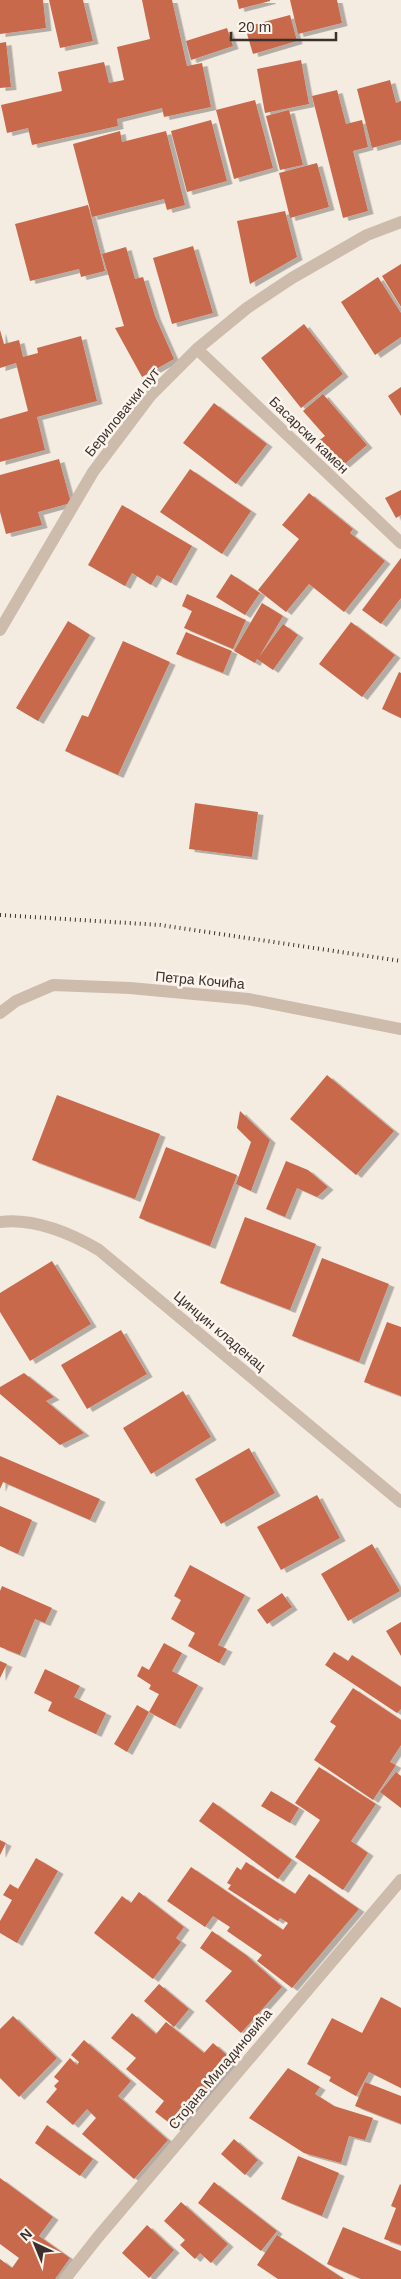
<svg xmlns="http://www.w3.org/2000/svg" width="401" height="2279" font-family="Arial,sans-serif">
<defs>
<filter id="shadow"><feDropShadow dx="5.5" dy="3" stdDeviation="0" flood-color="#0004"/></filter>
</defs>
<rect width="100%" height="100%" fill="#f4ebe1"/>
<!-- building -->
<path fill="#c8694b" filter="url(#shadow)" d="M 0,0 L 43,0 L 46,28 L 0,34 Z
M 49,0 L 83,0 L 93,41 L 60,48 Z
M 142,0 L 172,0 L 187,66 L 202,63 L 211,107 L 164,117 L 162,108 L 117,119 L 118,126 L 32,145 L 28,128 L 7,133 L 1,105 L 62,91 L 58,72 L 104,62 L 109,83 L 124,80 L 117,47 L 150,39 Z
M 237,0 L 270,0 L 270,1 L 239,9 Z
M 290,0 L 337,0 L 342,23 L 298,34 Z
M 290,15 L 297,41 L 253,54 L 245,27 Z
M 227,28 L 233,46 L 191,60 L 186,41 Z
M 6,42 L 11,87 L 0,88 L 0,43 Z
M 301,60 L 309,104 L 265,113 L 257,69 Z
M 390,80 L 396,103 L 401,101 L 401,140 L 372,148 L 357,89 Z
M 337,90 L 346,124 L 362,120 L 368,147 L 353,151 L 368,211 L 343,218 L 312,96 Z
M 255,100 L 273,168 L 234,179 L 216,110 Z
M 289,110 L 303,165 L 280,170 L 266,116 Z
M 211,120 L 227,181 L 187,192 L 171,131 Z
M 120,131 L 122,142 L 166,131 L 185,205 L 167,210 L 164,199 L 92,217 L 73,144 Z
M 317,163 L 329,207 L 290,218 L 279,173 Z
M 88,205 L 105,271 L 81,277 L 79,269 L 30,281 L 15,224 Z
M 285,211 L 297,257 L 250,284 L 237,221 Z
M 193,246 L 213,313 L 172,324 L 153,258 Z
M 126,247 L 135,279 L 143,277 L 155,316 L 174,359 L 142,377 L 115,328 L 124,326 L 102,254 Z
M 401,264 L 401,307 L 382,276 Z
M 378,277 L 401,313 L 401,337 L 375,355 L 341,302 Z
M 304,324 L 343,374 L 301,408 L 261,358 Z
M 0,330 L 4,344 L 19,340 L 23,357 L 38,353 L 37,348 L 81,336 L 97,401 L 37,417 L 45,450 L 0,462 L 0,419 L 28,411 L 16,363 L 0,368 Z
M 401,387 L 401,416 L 388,396 Z
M 323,394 L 367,445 L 340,468 L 317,442 L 325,436 L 303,411 Z
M 214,403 L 267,444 L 236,484 L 183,443 Z
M 59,459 L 71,503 L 38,512 L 42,525 L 6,534 L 0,512 L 0,475 Z
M 190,469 L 251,511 L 222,554 L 160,512 Z
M 401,490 L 401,515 L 396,518 L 385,498 Z
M 309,493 L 353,529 L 350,533 L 385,561 L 344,612 L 309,584 L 286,612 L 258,590 L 299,539 L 282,525 Z
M 122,505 L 192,546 L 171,583 L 157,575 L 151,585 L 132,573 L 125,586 L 88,565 Z
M 401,558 L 401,598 L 381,624 L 362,610 Z
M 231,574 L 260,593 L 245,615 L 216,597 Z
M 187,594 L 246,620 L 233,649 L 184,628 L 192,611 L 182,606 Z
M 262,603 L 283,616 L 259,657 L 283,624 L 298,635 L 273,670 L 257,659 L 255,663 L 234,651 Z
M 68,621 L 90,635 L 38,721 L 16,708 Z
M 351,622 L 395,655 L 362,697 L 319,664 Z
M 186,632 L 232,651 L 223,673 L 176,654 Z
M 123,641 L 170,662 L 118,775 L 65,751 L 82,715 L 88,717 Z
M 399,672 L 401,673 L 401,718 L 382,709 Z
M 195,803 L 258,812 L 252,857 L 189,849 Z
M 327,1075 L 394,1131 L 356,1175 L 290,1119 Z
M 57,1095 L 160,1134 L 135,1199 L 32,1160 Z
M 240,1111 L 270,1140 L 251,1191 L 236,1184 L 251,1142 L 237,1128 Z
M 166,1147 L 237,1175 L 210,1246 L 139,1218 Z
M 286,1161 L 308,1170 L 328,1187 L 317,1197 L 297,1188 L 285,1217 L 266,1209 Z
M 245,1217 L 316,1244 L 290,1310 L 220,1283 Z
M 322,1258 L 389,1284 L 359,1362 L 292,1336 Z
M 52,1261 L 91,1324 L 30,1361 L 0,1312 L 0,1293 Z
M 387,1322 L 401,1327 L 401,1396 L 364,1382 Z
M 121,1330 L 147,1374 L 87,1409 L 61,1365 Z
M 24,1373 L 54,1397 L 46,1401 L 84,1433 L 60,1445 L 0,1394 L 0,1387 Z
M 183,1391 L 211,1437 L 151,1474 L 123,1428 Z
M 249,1448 L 275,1493 L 221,1524 L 195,1479 Z
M 0,1456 L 100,1499 L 90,1520 L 3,1482 L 0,1489 Z
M 317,1495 L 340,1538 L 281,1570 L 257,1527 Z
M 0,1506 L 32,1520 L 18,1554 L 0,1546 Z
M 372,1544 L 400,1591 L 348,1621 L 321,1574 Z
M 190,1565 L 245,1595 L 218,1645 L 227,1649 L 219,1663 L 188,1646 L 195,1633 L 171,1619 L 181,1600 L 174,1596 Z
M 2,1586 L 52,1608 L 45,1623 L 35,1619 L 20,1655 L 0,1647 L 0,1591 Z
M 282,1593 L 292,1607 L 267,1624 L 257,1610 Z
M 401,1622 L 401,1656 L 386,1631 Z
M 164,1643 L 182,1653 L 172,1671 L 198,1685 L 175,1726 L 149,1712 L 159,1694 L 149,1689 L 151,1685 L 137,1676 L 142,1666 L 149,1670 Z
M 334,1652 L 348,1661 L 352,1655 L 401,1687 L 401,1709 L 397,1713 L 325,1665 Z
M 0,1661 L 7,1664 L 0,1678 Z
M 45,1669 L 80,1686 L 74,1697 L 106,1713 L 96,1734 L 48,1711 L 52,1702 L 34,1693 Z
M 353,1688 L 401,1720 L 401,1745 L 390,1762 L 396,1765 L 373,1800 L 314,1760 L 336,1726 L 330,1722 Z
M 137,1705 L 149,1712 L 127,1752 L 114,1744 Z
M 319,1767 L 376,1804 L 351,1841 L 368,1853 L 343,1890 L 295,1857 L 320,1820 L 295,1803 Z
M 396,1772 L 401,1776 L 401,1808 L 380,1792 Z
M 271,1791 L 299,1808 L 290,1823 L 261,1806 Z
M 213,1802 L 292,1860 L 278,1879 L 199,1821 Z
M 0,1840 L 6,1843 L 0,1855 Z
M 36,1858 L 58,1871 L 17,1943 L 0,1933 L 0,1921 L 12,1900 L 3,1895 L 10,1884 L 18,1889 Z
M 246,1862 L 295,1894 L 309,1874 L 359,1909 L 292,1988 L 257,1961 L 262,1955 L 227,1931 L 230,1927 L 213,1916 L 205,1927 L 167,1901 L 191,1867 L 283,1930 L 288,1923 L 280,1918 L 278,1921 L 228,1889 L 231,1885 L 227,1883 L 237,1867 L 241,1870 Z
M 139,1892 L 184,1927 L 176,1938 L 181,1942 L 153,1979 L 94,1933 L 122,1896 L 131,1903 Z
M 212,1931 L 246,1955 L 282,1987 L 241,2033 L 205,2001 L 232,1971 L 200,1948 Z
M 159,1984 L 189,2009 L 174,2027 L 144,2001 Z
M 381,1997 L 401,2008 L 401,2088 L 369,2072 L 356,2096 L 329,2081 L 331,2077 L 307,2064 L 332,2018 L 362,2033 Z
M 132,2013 L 156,2034 L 166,2022 L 204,2053 L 213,2043 L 234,2061 L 177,2129 L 155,2112 L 164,2101 L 126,2069 L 136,2058 L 111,2038 Z
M 13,2016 L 57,2058 L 19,2097 L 0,2078 L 0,2029 Z
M 84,2040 L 131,2081 L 118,2096 L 168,2140 L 134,2179 L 82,2134 L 96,2118 L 87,2109 L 73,2125 L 46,2102 L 57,2089 L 54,2086 L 59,2081 L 54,2077 L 70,2058 L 77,2065 L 79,2062 L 71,2055 Z
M 288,2068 L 320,2087 L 315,2094 L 334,2106 L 373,2118 L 365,2140 L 349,2136 L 341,2163 L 304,2153 L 249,2118 Z
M 365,2082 L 401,2096 L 401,2124 L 355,2106 Z
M 47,2125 L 93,2159 L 80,2176 L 35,2143 Z
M 234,2139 L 258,2160 L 245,2175 L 221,2154 Z
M 298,2156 L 339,2173 L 322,2216 L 281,2199 Z
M 0,2178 L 53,2217 L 39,2236 L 70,2258 L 55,2279 L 0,2279 L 0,2259 L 12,2268 L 19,2258 L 0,2244 Z
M 214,2182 L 277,2231 L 261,2251 L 198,2203 Z
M 400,2184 L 401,2185 L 401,2245 L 384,2239 L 396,2208 L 391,2206 Z
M 181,2202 L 228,2244 L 211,2263 L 200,2253 L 195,2259 L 180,2245 L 185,2240 L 164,2221 Z
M 147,2225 L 174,2250 L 149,2278 L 122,2253 Z
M 343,2227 L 401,2251 L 401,2279 L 361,2279 L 327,2264 Z
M 277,2235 L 344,2279 L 278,2279 L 257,2265 Z"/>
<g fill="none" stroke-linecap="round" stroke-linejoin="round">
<!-- minor -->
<path stroke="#cdbbac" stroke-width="12" d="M 197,349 L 401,543
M 0,630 L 93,472 L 151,395 L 197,349 L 247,308 L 292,278 L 367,235 L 401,222
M 0,1013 L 16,1001 L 53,985 L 130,988 L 248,999 L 401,1029
M 0,1222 C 35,1218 70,1233 99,1250 L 401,1502
M 65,2279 L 98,2237 L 401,1880"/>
<!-- rail -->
<path stroke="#3b302b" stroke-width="4" stroke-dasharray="1 4" stroke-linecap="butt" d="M 0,915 L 160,925 L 401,961"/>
</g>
<g text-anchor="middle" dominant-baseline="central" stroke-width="5" stroke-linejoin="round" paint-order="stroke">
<!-- street labels -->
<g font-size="14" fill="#3b302b" stroke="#fbf5ee">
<text transform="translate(122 412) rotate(-51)">Бериловачки пут</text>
<text transform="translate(309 435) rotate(44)">Басарски камен</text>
<text transform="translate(200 980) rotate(5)">Петра Кочића</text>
<text transform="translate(220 1331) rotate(40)">Цинцин кладенац</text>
<text transform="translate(220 2069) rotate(-50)">Стојана Миладиновића</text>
</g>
</g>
<!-- north arrow -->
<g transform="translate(35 2244) rotate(316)" stroke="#fbf5ee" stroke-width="4" paint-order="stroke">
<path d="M0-4L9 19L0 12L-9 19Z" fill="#3b302b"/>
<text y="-8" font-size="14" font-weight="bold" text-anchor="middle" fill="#3b302b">N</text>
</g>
<!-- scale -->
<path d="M231 32v8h105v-8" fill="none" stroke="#3b302b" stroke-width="2.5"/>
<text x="238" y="32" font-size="15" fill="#3b302b" stroke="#fbf5ee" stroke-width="4" paint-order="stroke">20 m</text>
</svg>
